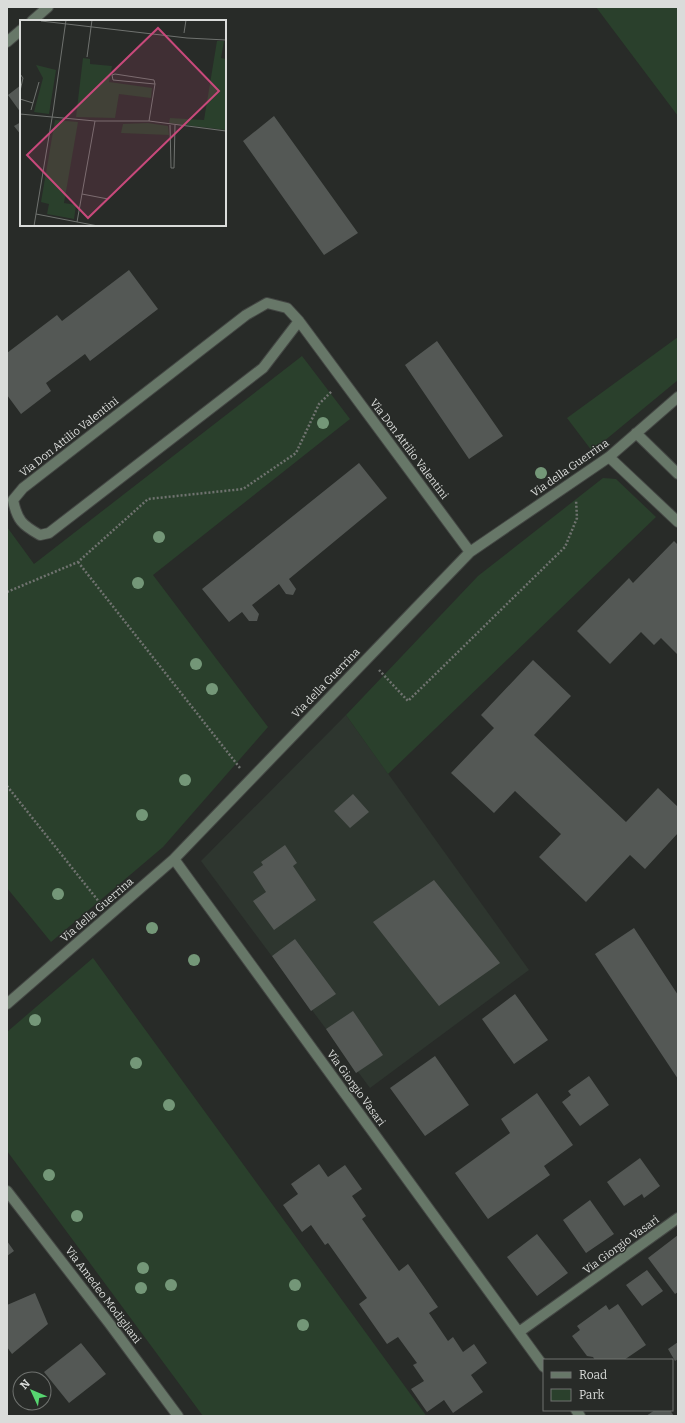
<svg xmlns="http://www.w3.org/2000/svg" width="685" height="1423" font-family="Bitter,serif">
<rect width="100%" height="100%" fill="#282b28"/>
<!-- built -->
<path fill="#2e362f" d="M 346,715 L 529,970 L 370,1088 L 201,861 Z"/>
<!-- green -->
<path fill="#2a402c" d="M 596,7 L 678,7 L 678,116 Z
M 678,337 L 678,380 L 592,451 L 567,418 Z
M 302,356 L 350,419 L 153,575 L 268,727 L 163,847 L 51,942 L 7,888 L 7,527 L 34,564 Z
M 603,478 L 616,479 L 656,517 L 388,774 L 346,715 L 478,576 Z
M 93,958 L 425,1414 L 426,1416 L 203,1416 L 7,1151 L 7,1032 Z"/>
<!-- building -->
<path fill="#545855" d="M 21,85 L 21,113 L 8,95 Z
M 274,116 L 358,233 L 324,255 L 243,141 Z
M 21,122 L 21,135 L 14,126 Z
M 129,270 L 158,309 L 90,361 L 85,354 L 46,383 L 51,391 L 21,414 L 7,395 L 7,353 L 57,315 L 62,321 Z
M 437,341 L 503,436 L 469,459 L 405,365 Z
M 359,463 L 387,498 L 289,579 L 296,589 L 293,595 L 286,594 L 279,584 L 252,605 L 259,614 L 257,621 L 249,621 L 242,612 L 229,622 L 202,589 Z
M 674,541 L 678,545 L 678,655 L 661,638 L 654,645 L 641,632 L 610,664 L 577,631 L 629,578 L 633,583 Z
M 533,660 L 571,696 L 534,735 L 626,822 L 658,788 L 678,807 L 678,833 L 645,869 L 630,855 L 586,902 L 539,857 L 561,834 L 515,791 L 494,813 L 451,773 L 494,728 L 481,715 Z
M 353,794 L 369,812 L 350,828 L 334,811 Z
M 285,845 L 297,863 L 293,866 L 316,900 L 274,930 L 253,901 L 266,892 L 253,872 L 263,865 L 261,862 Z
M 434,880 L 500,963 L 439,1006 L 373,922 Z
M 634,928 L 678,995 L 678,1079 L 595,954 Z
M 295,939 L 336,994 L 311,1011 L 272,956 Z
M 515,994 L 548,1040 L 514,1064 L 482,1019 Z
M 353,1011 L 383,1055 L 356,1073 L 326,1029 Z
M 435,1056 L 469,1105 L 425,1136 L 390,1088 Z
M 589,1076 L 609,1105 L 580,1126 L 562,1102 L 571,1095 L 568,1091 Z
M 537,1093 L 573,1145 L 544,1166 L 550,1175 L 488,1219 L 455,1173 L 510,1133 L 501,1119 Z
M 640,1158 L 660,1186 L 644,1198 L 642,1194 L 624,1206 L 607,1182 Z
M 319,1164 L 328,1177 L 345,1165 L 362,1189 L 352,1196 L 366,1216 L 362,1219 L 399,1271 L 408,1264 L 438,1307 L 429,1313 L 448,1341 L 453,1337 L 463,1352 L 474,1344 L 487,1363 L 471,1375 L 483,1392 L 453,1413 L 444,1400 L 427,1412 L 411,1389 L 424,1381 L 413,1365 L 417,1363 L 398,1337 L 387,1344 L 359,1304 L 367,1298 L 328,1243 L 325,1245 L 311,1225 L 302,1232 L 283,1205 L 298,1194 L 291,1184 Z
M 590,1200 L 614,1234 L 586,1253 L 563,1220 Z
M 537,1234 L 568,1273 L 537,1296 L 507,1257 Z
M 678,1235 L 678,1292 L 675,1294 L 648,1258 Z
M 7,1241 L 14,1251 L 7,1256 Z
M 647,1270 L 663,1291 L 642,1306 L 626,1285 Z
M 35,1293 L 48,1324 L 12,1354 L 7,1347 L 7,1305 Z
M 618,1304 L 646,1345 L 624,1360 L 595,1360 L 593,1357 L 587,1356 L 572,1336 L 580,1330 L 577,1326 L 606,1305 L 609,1310 Z
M 678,1342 L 678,1359 L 675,1361 L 668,1349 Z
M 81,1343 L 106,1374 L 69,1403 L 44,1372 Z
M 655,1410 L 670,1410 L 674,1416 L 646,1416 Z"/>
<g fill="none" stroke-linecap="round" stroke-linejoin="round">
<!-- minor casing -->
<g stroke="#444744" stroke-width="12">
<path id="minor" d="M 32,21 L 48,7
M 7,42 L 21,30
M 299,321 L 263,368 L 49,533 L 40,535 C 22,525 17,520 13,500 L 23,488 L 246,315 L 267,303 L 287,308 L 299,321 L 470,552
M 636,433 L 678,474
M 609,457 L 678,522
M 174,859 L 544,1367
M 7,1004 L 174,859 L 470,552 L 609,457 L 678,397
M 7,1191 L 109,1323 L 178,1416
M 519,1332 L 678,1218
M 576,1410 L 580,1416"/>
</g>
<!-- path -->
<path stroke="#707370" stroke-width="2.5" stroke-dasharray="2 2" stroke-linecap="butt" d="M 78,562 L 240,768
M 7,592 L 78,562 L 148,499 L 243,489 L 296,453 L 319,404 L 332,391
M 379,670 L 408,701 L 565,547 L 577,518 L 576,500
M 7,786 L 100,903"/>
<!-- minor -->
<use href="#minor" stroke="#677768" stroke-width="10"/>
</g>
<!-- trees -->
<g fill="#749778">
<circle cx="323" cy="423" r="6"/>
<circle cx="541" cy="473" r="6"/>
<circle cx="159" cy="537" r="6"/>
<circle cx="138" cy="583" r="6"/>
<circle cx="196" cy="664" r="6"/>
<circle cx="212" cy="689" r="6"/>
<circle cx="185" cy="780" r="6"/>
<circle cx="142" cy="815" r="6"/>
<circle cx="58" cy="894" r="6"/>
<circle cx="152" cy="928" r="6"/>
<circle cx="194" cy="960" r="6"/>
<circle cx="35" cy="1020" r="6"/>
<circle cx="136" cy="1063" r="6"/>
<circle cx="169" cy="1105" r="6"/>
<circle cx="49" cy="1175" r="6"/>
<circle cx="77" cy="1216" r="6"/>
<circle cx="143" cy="1268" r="6"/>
<circle cx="171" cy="1285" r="6"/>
<circle cx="295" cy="1285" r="6"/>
<circle cx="141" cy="1288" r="6"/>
<circle cx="303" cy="1325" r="6"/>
</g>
<g text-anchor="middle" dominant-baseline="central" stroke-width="3" stroke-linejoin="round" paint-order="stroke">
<!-- street labels -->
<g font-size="11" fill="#dadcda" stroke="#282b28">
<text transform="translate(69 437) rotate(-38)">Via Don Attilio Valentini</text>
<text transform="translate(409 449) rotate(53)">Via Don Attilio Valentini</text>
<text transform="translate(570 468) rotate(-35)">Via della Guerrina</text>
<text transform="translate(326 683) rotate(-46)">Via della Guerrina</text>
<text transform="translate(97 910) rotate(-41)">Via della Guerrina</text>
<text transform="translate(356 1088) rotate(54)">Via Giorgio Vasari</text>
<text transform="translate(621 1245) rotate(-36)">Via Giorgio Vasari</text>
<text transform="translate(103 1295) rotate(53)">Via Amedeo Modigliani</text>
</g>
</g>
<!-- overview -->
<g transform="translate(20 20)">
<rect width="206" height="206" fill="#282b28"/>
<path d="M 197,21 L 204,21 L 201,38 L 206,39 L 206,110 L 149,103 L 150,98 L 184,100 ZM 63,38 L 70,39 L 70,44 L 92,46 L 89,62 L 132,68 L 131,78 L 99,74 L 95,98 L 56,97 ZM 16,45 L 36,50 L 29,94 L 14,92 L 23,58 ZM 35,100 L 58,102 L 44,183 L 56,185 L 54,199 L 27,194 L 29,184 L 21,182 ZM 128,103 L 148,106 L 149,115 L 101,113 L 103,104 Z" fill="#2a402c"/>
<path fill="none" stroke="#6f726f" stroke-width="1" d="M 21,1 L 167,18 L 206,20M 164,13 L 166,0M 67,37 L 72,0M 0,54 L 3,58 L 0,71M 0,79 L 13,83M 11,90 L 19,62M 0,94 L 75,101 L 129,101 L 206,111M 129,101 L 135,64 L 134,60 L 95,54 L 92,55 L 93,60 L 135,64M 150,105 L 151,148 L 154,148 L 155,105M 62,174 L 88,179M 16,194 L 78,206M 57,202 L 75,101M 14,206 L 33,92 L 46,0"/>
<path fill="#c8497b" fill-opacity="0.15" stroke="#c8497b" stroke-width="2" d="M 138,8 L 199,71 L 68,198 L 7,135 Z"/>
<rect width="206" height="206" fill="none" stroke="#dadcda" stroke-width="2"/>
</g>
<!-- border -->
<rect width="685" height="1423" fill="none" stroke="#dadcda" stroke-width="16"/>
<!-- legend -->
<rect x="543" y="1359" width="130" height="52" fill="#282b28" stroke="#6f726f"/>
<rect x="551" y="1372" width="20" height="6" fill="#677768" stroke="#6f726f"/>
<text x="579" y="1379" font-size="12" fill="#dadcda">Road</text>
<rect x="551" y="1389" width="20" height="12" fill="#2a402c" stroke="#6f726f"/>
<text x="579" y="1399" font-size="12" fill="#dadcda">Park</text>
<!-- north arrow -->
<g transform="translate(32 1391) rotate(314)"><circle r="19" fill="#282b28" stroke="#6f726f"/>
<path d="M0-3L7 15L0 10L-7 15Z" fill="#57d570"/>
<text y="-6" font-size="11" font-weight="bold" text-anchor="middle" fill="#dadcda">N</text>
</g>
</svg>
